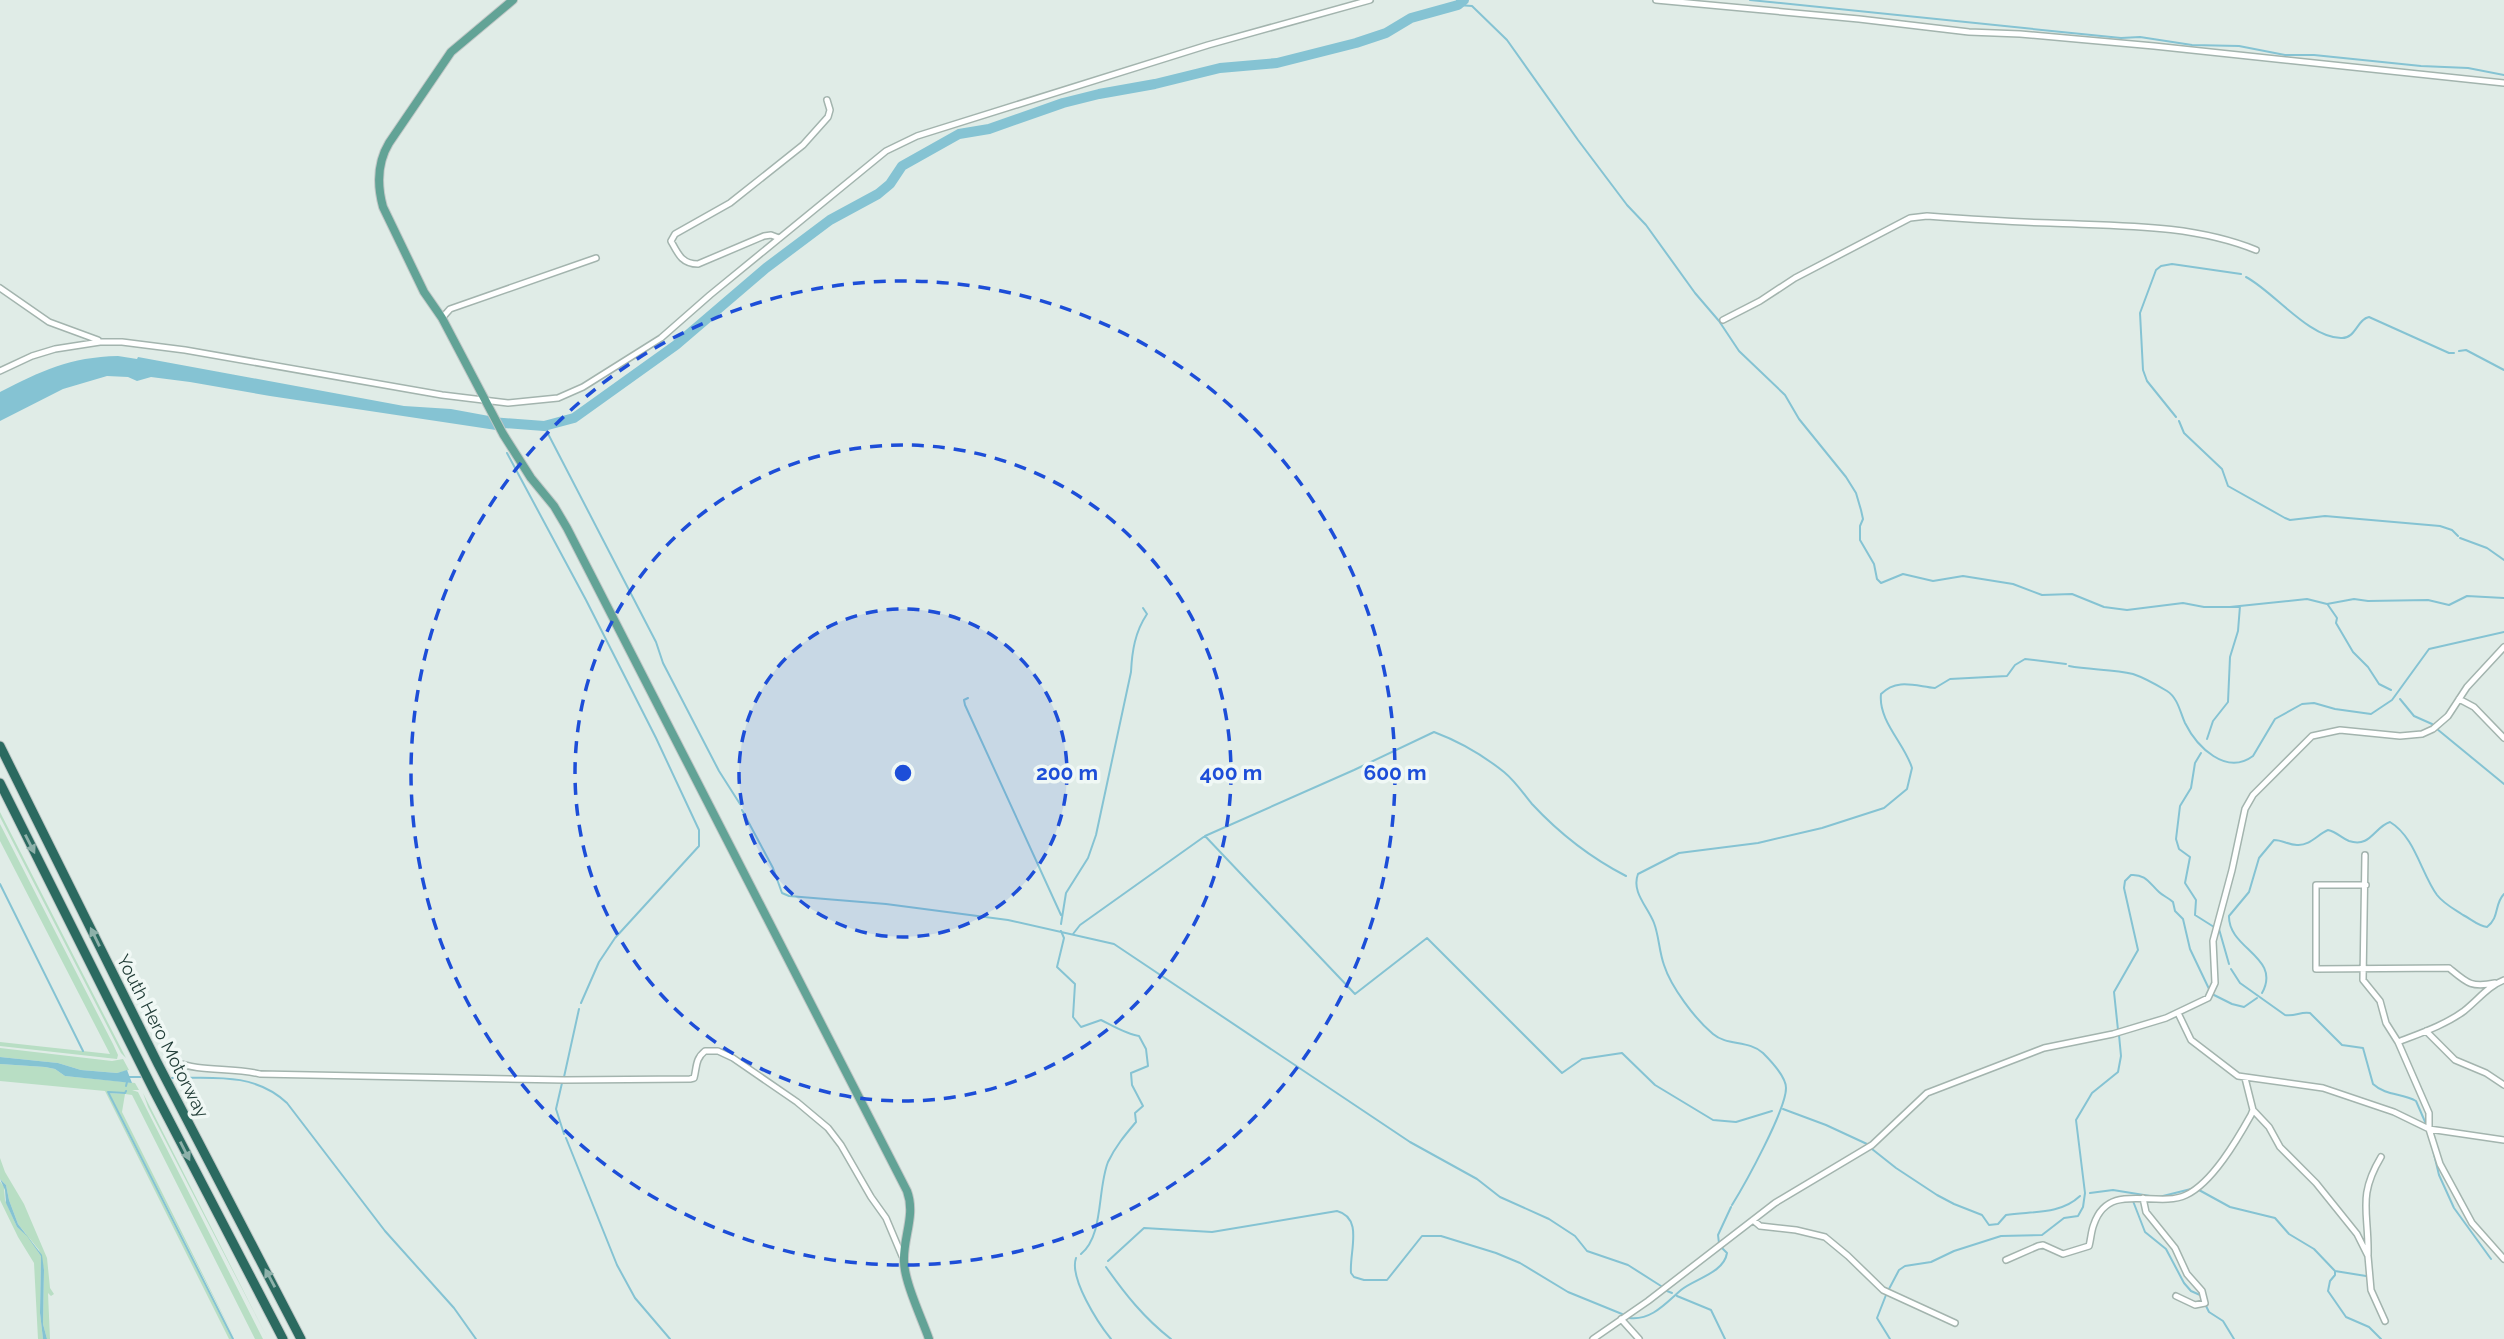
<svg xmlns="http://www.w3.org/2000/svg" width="2504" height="1339" font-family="Raleway,sans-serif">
<rect width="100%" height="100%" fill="#e0ece7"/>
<!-- green -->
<path fill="#b8dec4" d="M 0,812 L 126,1058 L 121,1053 L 0,817 Z
M 0,824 L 113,1044 L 118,1055 L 117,1059 L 0,1046 L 0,1042 L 110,1054 L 0,841 Z
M 0,1048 L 112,1061 L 123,1059 L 129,1070 L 117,1073 L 81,1070 L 58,1063 L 0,1057 Z
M 0,1064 L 45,1067 L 55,1069 L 65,1076 L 135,1083 L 139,1090 L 132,1090 L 138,1092 L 263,1339 L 255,1339 L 132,1095 L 125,1094 L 122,1112 L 235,1339 L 109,1093 L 125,1094 L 126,1090 L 124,1093 L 107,1092 L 232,1339 L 229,1339 L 105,1091 L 0,1081 Z
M 143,1093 L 268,1339 L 148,1107 Z
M 0,1158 L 5,1172 L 24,1204 L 47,1258 L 50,1288 L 54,1294 L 51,1296 L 48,1293 L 50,1339 L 47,1339 L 43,1324 L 44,1270 L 39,1250 L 18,1224 L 9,1200 L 6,1185 L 0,1179 Z
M 0,1181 L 4,1187 L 5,1200 L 17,1227 L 27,1235 L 41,1256 L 40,1313 L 43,1339 L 38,1339 L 34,1263 L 18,1237 L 0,1200 Z"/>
<!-- water -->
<path fill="#85c3d3" d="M 118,356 L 137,359 L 138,357 L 404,406 L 451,409 L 489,416 L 496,430 L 270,396 L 190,382 L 151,377 L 137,381 L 128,377 L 107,376 L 63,389 L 0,421 L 0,392 C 41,371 70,357 118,356 Z
M 0,1057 L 58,1063 L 81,1070 L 117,1073 L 127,1070 L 132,1083 L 65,1076 L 55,1069 L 45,1067 L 0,1064 Z
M 0,1179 L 6,1185 L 9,1200 L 18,1224 L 42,1255 L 44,1270 L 43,1324 L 47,1339 L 43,1339 L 40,1313 L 41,1256 L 27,1236 L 17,1227 L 6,1203 L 5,1190 Z"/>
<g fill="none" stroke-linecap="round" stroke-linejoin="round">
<!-- stream -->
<path stroke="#85c3d3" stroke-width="2" d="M 1750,0 L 2121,38 L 2140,37 L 2192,45 L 2239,46 L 2285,55 L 2314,55 L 2421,66 L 2468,68 L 2504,75
M 1458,5 L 1472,6 L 1507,40 L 1578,140 L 1627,205 L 1646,225 L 1695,293 L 1719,321 L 1739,351 L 1785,395 L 1799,419 L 1846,477 L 1856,493 L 1861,510 L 1863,519 L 1860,526 L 1860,540 L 1874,564 L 1877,579 L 1881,583 L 1903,574 L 1933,581 L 1963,576 L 2013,584 L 2042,595 L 2072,594 L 2104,607 L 2127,610 L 2183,603 L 2204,607 L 2230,607 L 2307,599 L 2327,604 L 2354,599 L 2368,601 L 2428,600 L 2449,605 L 2467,596 L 2504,598
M 2246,277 C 2273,291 2309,338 2341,338 C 2356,339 2357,319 2369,317 L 2449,353 L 2454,353
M 2459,351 L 2466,350 L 2504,370
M 2176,417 L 2147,381 L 2143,370 L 2140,313 L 2156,270 L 2161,266 L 2172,264 L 2241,274
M 2179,421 L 2184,433 L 2222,469 L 2228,486 L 2285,518 L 2290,520 L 2325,516 L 2440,526 L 2452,530 L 2458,536
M 544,426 L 656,642 L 663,663 L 719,771 L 740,804
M 507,453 L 586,600 L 656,738 L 699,830 L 699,846 L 615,938 L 599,962 L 581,1003
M 2460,538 L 2487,548 L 2504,560
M 2328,605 L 2337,618 L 2336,623 L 2353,652 L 2368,667 L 2379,684 L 2391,690
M 2069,666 C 2090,670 2113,669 2133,674 C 2145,678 2157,685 2167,691 C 2178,698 2180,712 2185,723 C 2197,747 2226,776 2253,756 L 2275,719 L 2302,704 L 2314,703 L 2335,709 L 2371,714 L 2392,700 L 2429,649 L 2504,632
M 968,698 L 964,700 L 965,705 L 1061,915
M 2400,699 L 2414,716 L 2432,724
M 2437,729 L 2504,784
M 2207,739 L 2213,721 L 2228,702 L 2230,657 L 2238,631 L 2240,606
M 2201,753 L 2195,763 L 2191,788 L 2180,806 L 2176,839 L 2179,849 L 2190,857 L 2185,883 L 2196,900 L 2195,915 L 2214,927
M 742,810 L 773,868 L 782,893 L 789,896 L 886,904 L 1008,920 L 1114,944 L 1410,1142 L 1477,1179 L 1500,1197 L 1549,1219 L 1575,1236 L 1587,1251 L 1628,1265 L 1661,1286
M 1205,836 L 1355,994 L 1427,938 L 1562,1073 L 1582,1059 L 1622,1053 L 1655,1085 L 1713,1120 L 1736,1122 L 1772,1111
M 0,884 L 83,1051
M 1061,924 L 1066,893 L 1088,858 L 1096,835 L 1131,672 C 1132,651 1135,632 1147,614 L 1143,608
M 2219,929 L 2229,964
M 1061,931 L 1064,938 L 1057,967 L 1075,984 L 1073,1017 L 1081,1027 L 1101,1020 C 1111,1025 1128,1035 1139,1036 L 1146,1049 L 1148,1066 L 1131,1073 L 1132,1085 L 1143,1106 L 1135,1113 L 1136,1122 C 1125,1135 1115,1147 1108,1162 C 1097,1190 1104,1235 1081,1254
M 1073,934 L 1080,925 L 1205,836 L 1354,770 L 1434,732 C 1458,741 1484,756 1504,772 C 1515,781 1523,793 1532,804 C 1559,833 1591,858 1626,876
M 2231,969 L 2240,983 L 2285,1015 C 2295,1017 2301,1011 2310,1013 L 2342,1045 L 2363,1048 L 2373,1084 C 2386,1096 2402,1093 2416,1101 L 2426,1124
M 2262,993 C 2282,957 2228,949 2229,916 L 2249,892 L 2259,858 L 2274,840 C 2283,840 2288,845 2297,845 C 2310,846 2318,834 2328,830 C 2337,832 2341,838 2349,841 C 2371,848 2374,827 2390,822 C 2415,837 2421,873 2437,895 C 2444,904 2454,909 2463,915 C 2471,919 2478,926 2487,927 C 2500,917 2494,904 2504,894
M 2214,995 L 2232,1004 L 2244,1007 L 2257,998
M 2118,1030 L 2114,992 L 2138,950 L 2124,888 L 2125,881 L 2131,875 C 2146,874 2149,883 2159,892 C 2163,896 2169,898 2173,902 L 2175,911 L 2183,919 L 2190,949 L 2210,991
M 129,1077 L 144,1077
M 564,1077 L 579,1009
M 170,1078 C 212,1078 254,1072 287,1103 L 385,1231 L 454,1308 L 476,1339
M 562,1083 L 556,1109 L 564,1134
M 126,1086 L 127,1082
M 126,1091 L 125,1093 L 108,1092 L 233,1339
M 1783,1109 L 1826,1125 L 1867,1144
M 566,1138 L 617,1265 L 635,1298 L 670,1339
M 1872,1149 L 1896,1168 L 1937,1195 L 1954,1204 L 1982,1215 L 1989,1225 L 1998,1224 L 2006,1215 C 2031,1211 2060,1215 2080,1196
M 2433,1150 L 2439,1175 L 2454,1208 L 2491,1259
M 2199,1190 L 2230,1207 L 2275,1218 L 2289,1234 L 2314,1249 L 2335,1271 L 2366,1276
M 2090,1193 L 2113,1190 L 2150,1196
M 2159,1197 L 2191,1189
M 2133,1201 L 2145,1232 L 2166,1249 L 2184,1283 L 2191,1291 L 2200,1295
M 1732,1205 C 1745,1184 1786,1110 1786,1088 C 1786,1077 1770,1060 1763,1053 C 1749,1040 1727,1046 1713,1034 C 1695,1019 1671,987 1664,965 C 1659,951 1659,936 1654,923 C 1648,907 1631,892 1638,874 L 1679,853 L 1758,843 L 1822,828 L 1884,808 L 1907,789 L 1912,768 C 1905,744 1878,721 1881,694 C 1897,678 1915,686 1935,688 L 1950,679 L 2007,676 L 2015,665 L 2025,659 L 2066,664
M 1719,1243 L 1718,1235 L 1731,1207
M 1076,1258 C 1069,1278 1098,1323 1111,1339
M 1108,1261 L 1144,1228 L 1212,1232 L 1337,1211 C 1364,1218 1349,1252 1351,1273 L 1354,1277 L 1364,1280 L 1387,1280 L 1422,1236 L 1441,1236 L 1496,1253 L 1520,1263 L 1568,1292 L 1622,1314
M 1106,1267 C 1125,1294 1144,1318 1171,1339
M 2335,1271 L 2335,1275 L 2330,1281 L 2328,1291 L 2346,1317 L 2369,1327 L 2381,1339
M 1889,1289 L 1899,1270 L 1905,1266 L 1931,1262 L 1954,1251 L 2001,1236 L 2042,1235 L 2064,1218 L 2078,1216 L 2083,1207 L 2085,1193 L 2076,1120 L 2092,1093 L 2118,1072 L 2121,1056 L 2119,1035
M 1667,1291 L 1672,1293
M 1886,1295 L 1877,1318 L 1890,1339
M 1677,1296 L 1711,1310 L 1725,1339
M 2206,1306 L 2209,1312 L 2223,1321 L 2234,1339
M 1629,1318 C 1651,1321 1666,1303 1681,1290 C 1694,1279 1724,1273 1727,1253 L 1722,1248"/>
<!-- river -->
<path stroke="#85c3d3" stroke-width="10" d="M 491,422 L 544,426 L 574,418 L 676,345 L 766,268 L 830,220 L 878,194 L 890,184 L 902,166 L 959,134 L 989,129 L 1063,103 L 1099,94 L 1155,84 L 1220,68 L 1277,63 L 1356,43 L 1386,33 L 1411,18 L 1458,5 L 1464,0"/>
<!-- minor casing -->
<g stroke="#a3b4ae" stroke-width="8">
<path id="minor" d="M 1656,0 L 1859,19 L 1969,32 L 2020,34 L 2154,46 L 2504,83
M 779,238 L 771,235 L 764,236 L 698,264 C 682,264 678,254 671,241 L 675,234 L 730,203 L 803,145 L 828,117 L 830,110 L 827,100
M 0,288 L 49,322 L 98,340
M 442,318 L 450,309 L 596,258
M 1723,320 L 1760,301 L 1795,278 L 1910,218 L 1927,216 C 1968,219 2009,222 2050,223 C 2119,226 2192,224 2256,250
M 0,371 L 32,356 L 55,349 L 100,342 L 122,342 L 185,350 L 442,395 L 508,403 L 558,398 L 583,387 L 661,338 L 710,295 L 886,151 L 917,136 L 1208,45 L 1370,0
M 2459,699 L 2474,707 L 2504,738
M 2365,855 L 2363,980 L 2380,1001 L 2386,1023 L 2398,1042
M 2366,885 L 2316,885 L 2316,969 L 2449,968 C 2467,983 2471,988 2495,983
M 2504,980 C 2488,986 2478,1000 2464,1011 C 2445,1025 2421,1033 2398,1042 L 2429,1113 L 2429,1129 L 2440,1164 L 2472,1223 L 2504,1259
M 2178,1013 L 2191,1040 L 2238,1076 L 2323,1088 L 2394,1112 L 2429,1129 L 2504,1140
M 2426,1031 L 2455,1060 L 2486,1073 L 2504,1085
M 176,1062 C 199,1072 233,1067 260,1074 L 565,1080 L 690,1079 L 694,1078 C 697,1067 695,1059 705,1051 L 718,1051 L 733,1058 L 797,1102 L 828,1128 L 841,1145 L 871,1197 L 886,1218 L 902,1256
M 2253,1110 L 2269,1127 L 2280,1147 L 2316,1183 L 2357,1234 L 2368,1256 L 2371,1290 L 2385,1321
M 2143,1198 L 2146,1212 L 2175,1248 L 2187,1274 L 2202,1291 L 2205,1303 L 2195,1305 L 2176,1296
M 1753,1220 L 1760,1226 L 1796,1230 L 1825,1237 L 1848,1256 L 1883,1290 L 1955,1323
M 2368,1255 C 2369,1212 2357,1197 2381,1157
M 2006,1260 L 2038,1246 L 2043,1245 L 2063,1254 L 2089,1246 C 2091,1239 2091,1231 2094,1224 C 2109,1180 2156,1209 2186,1195 C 2212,1183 2237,1140 2251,1115 L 2253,1110 L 2245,1078
M 1621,1319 L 1639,1339
M 1593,1339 L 1648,1301 L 1775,1203 L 1872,1145 L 1927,1093 L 2044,1048 L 2113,1034 L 2166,1018 L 2208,998 L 2215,983 L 2213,941 L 2232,870 L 2245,809 L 2253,795 L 2312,736 L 2340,730 L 2400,736 L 2422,734 L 2433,729 L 2448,716 L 2467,687 L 2504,647"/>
</g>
<!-- primary casing -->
<g stroke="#c1c8c7" stroke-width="10">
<path id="primary" d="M 513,0 L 451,52 L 389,143 C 377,163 377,185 383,207 L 424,292 L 442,318 L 503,434 L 531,478 L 554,506 L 567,528 L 907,1191 C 916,1215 903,1237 904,1261 C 904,1281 922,1319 929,1339"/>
</g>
<!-- motorway casing -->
<g stroke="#c1c8c7" stroke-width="11">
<path id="motorway" d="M 0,746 L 158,1064 L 301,1339
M 0,783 L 154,1091 L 283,1339"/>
</g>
<!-- minor -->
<use href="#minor" stroke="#fff" stroke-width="5"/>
<!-- primary -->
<use href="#primary" stroke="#62a396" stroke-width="8"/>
<!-- motorway -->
<use href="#motorway" stroke="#2b6a60" stroke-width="9"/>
</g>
<!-- one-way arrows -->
<defs><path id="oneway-solid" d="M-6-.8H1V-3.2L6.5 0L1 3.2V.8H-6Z" transform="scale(1.75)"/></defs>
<g fill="#8eb1aa">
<use href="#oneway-solid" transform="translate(30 844) rotate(63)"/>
<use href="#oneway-solid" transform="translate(95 937) rotate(-116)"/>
<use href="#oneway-solid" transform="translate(185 1151) rotate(63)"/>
<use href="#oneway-solid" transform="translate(270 1278) rotate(-118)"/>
</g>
<!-- distance rings -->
<circle cx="903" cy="773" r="164" fill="#1d4ed8" fill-opacity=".12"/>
<g fill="none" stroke="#1d4ed8" stroke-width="3.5" stroke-dasharray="12 9">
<circle cx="903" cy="773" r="164"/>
<circle cx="903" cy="773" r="328"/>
<circle cx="903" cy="773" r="492"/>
</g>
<g text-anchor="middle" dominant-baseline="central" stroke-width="7" stroke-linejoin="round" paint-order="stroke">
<!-- street labels -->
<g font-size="18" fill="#203c36" stroke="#f0f8f5">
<text transform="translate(163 1036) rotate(63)">Youth Hero Motorway</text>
</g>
</g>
<circle cx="903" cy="773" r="10" fill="#1d4ed8" stroke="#f0f8f5" stroke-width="3.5"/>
<g font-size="21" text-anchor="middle" font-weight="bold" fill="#1d4ed8" stroke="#f0f8f5" stroke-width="7" stroke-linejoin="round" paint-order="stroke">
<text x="1067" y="780">200 m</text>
<text x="1231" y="780">400 m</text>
<text x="1395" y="780">600 m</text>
</g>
</svg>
